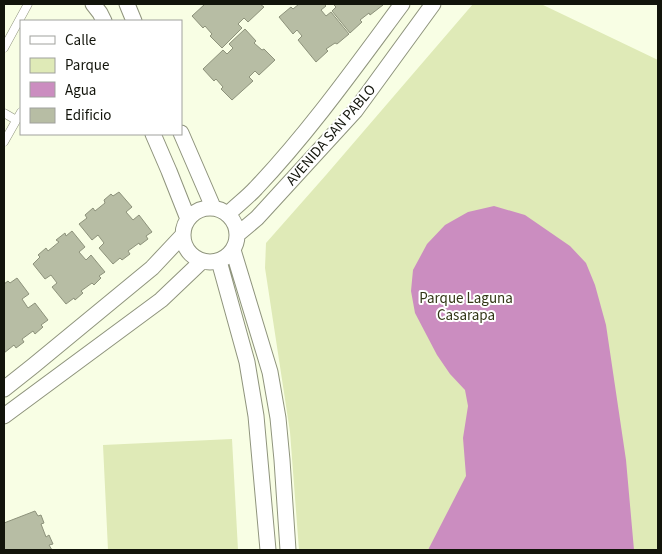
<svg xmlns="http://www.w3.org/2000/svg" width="662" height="554" font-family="'Source Sans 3',sans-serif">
<rect width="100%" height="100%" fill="#f8fee4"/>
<!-- green -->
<path fill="#dfeab7" d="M 473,4 L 541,4 L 658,60 L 658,550 L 299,550 L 290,432 L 265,268 L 266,243 L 326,175 Z
M 232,439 L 238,550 L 108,550 L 103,445 Z"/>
<!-- water -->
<path fill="#cb8dc0" d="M 494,206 L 525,215 L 570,246 L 586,263 L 595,285 L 606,325 L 626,460 L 634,550 L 428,550 L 466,476 L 463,438 L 468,406 L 465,390 L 450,374 L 437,355 L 415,313 L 411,291 L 413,270 L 427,244 L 445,225 L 468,212 Z"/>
<!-- building -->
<path fill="#b7bda4" stroke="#8d927b" d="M 205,4 L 260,4 L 264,7 L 248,22 L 244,18 L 238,24 L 242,28 L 222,48 L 210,36 L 212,34 L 205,26 L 203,28 L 192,16 Z
M 299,4 L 324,4 L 326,6 L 321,10 L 326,16 L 331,12 L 349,34 L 337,44 L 335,43 L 326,49 L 328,51 L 316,62 L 298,40 L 302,36 L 297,30 L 293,34 L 279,17 L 291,7 L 293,9 Z
M 333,4 L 382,4 L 383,5 L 370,15 L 369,13 L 360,20 L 362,22 L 350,33 L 332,11 L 336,7 Z
M 245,29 L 256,41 L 254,43 L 262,50 L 264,49 L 275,60 L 259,75 L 255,71 L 249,77 L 253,81 L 232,100 L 221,89 L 223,87 L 216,79 L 214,81 L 203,69 L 223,50 L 227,54 L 233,48 L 229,44 Z
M 119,192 L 132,207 L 126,212 L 133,220 L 139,215 L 152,232 L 146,236 L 148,239 L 140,245 L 139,243 L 128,251 L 130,254 L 122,260 L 120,258 L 113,264 L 99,248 L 104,243 L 98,235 L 92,240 L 79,224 L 87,218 L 85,215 L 93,208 L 95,211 L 105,203 L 104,200 L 111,194 L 113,196 Z
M 72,231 L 85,247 L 79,252 L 86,260 L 91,255 L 105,272 L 99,276 L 101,278 L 94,285 L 92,283 L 81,291 L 83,293 L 75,300 L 74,298 L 66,304 L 52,287 L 57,283 L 51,275 L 45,279 L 33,264 L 40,257 L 38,255 L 46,248 L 48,251 L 59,242 L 56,240 L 65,233 L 66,236 Z
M 17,278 L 29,294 L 22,299 L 28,308 L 35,303 L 48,320 L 41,325 L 43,327 L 35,334 L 33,331 L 22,339 L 24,342 L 16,348 L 14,345 L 4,353 L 4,284 L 8,281 L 10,283 Z
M 35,511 L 38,516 L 41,515 L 44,523 L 41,524 L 46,537 L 49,535 L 53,544 L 49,545 L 52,550 L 4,550 L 4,523 Z"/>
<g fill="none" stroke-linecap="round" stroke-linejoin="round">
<!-- service casing -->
<g stroke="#8f947d" stroke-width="9">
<path id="service" d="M 4,48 L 28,4
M 4,113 L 16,120
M 4,142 L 21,112"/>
</g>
<!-- minor casing -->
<g stroke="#8f947d" stroke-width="17">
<path id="minor" d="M 93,4 L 100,13 L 104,21
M 127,4 L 134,21
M 181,133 L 213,207
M 153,134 L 169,171 L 188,219
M183 235a27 27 0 1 1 54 0a27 27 0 1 1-54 0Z
M 228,214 C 237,205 248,197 256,188 C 310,131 356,66 402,4
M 238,234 L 257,218 L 355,111 L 433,4
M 233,250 L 270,372 L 278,418 L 282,460 L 288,550
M 219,261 L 247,362 L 256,416 L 268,550
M 4,389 L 33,366 L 152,268 L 183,235
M 4,416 L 161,300 L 202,261"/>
</g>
<!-- service -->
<use href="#service" stroke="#fff" stroke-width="8"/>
<!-- minor -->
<use href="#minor" stroke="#fff" stroke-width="15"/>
</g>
<g text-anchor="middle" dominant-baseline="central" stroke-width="4" stroke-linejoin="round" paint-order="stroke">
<!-- street labels -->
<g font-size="15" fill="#12140b" stroke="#fff">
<text transform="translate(331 135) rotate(-49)">AVENIDA SAN PABLO</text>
</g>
<!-- park labels -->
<g font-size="15" fill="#323716" stroke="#fff">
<text x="466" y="298">Parque Laguna<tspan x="466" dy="17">Casarapa</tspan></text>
</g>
</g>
<!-- border -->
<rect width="662" height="554" fill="none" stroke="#12140b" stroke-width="10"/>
<!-- legend -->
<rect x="20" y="20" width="162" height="115" fill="#ffffff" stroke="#a0a19d"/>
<rect x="30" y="36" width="25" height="8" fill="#ffffff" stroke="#a0a19d"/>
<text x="65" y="45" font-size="15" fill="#12140b">Calle</text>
<rect x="30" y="58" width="25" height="15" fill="#dfeab7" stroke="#a0a19d"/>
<text x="65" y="70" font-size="15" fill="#12140b">Parque</text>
<rect x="30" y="82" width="25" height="15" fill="#cb8dc0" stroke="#a0a19d"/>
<text x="65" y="95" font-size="15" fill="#12140b">Agua</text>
<rect x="30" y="108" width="25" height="15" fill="#b7bda4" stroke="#a0a19d"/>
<text x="65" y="120" font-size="15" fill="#12140b">Edificio</text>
</svg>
